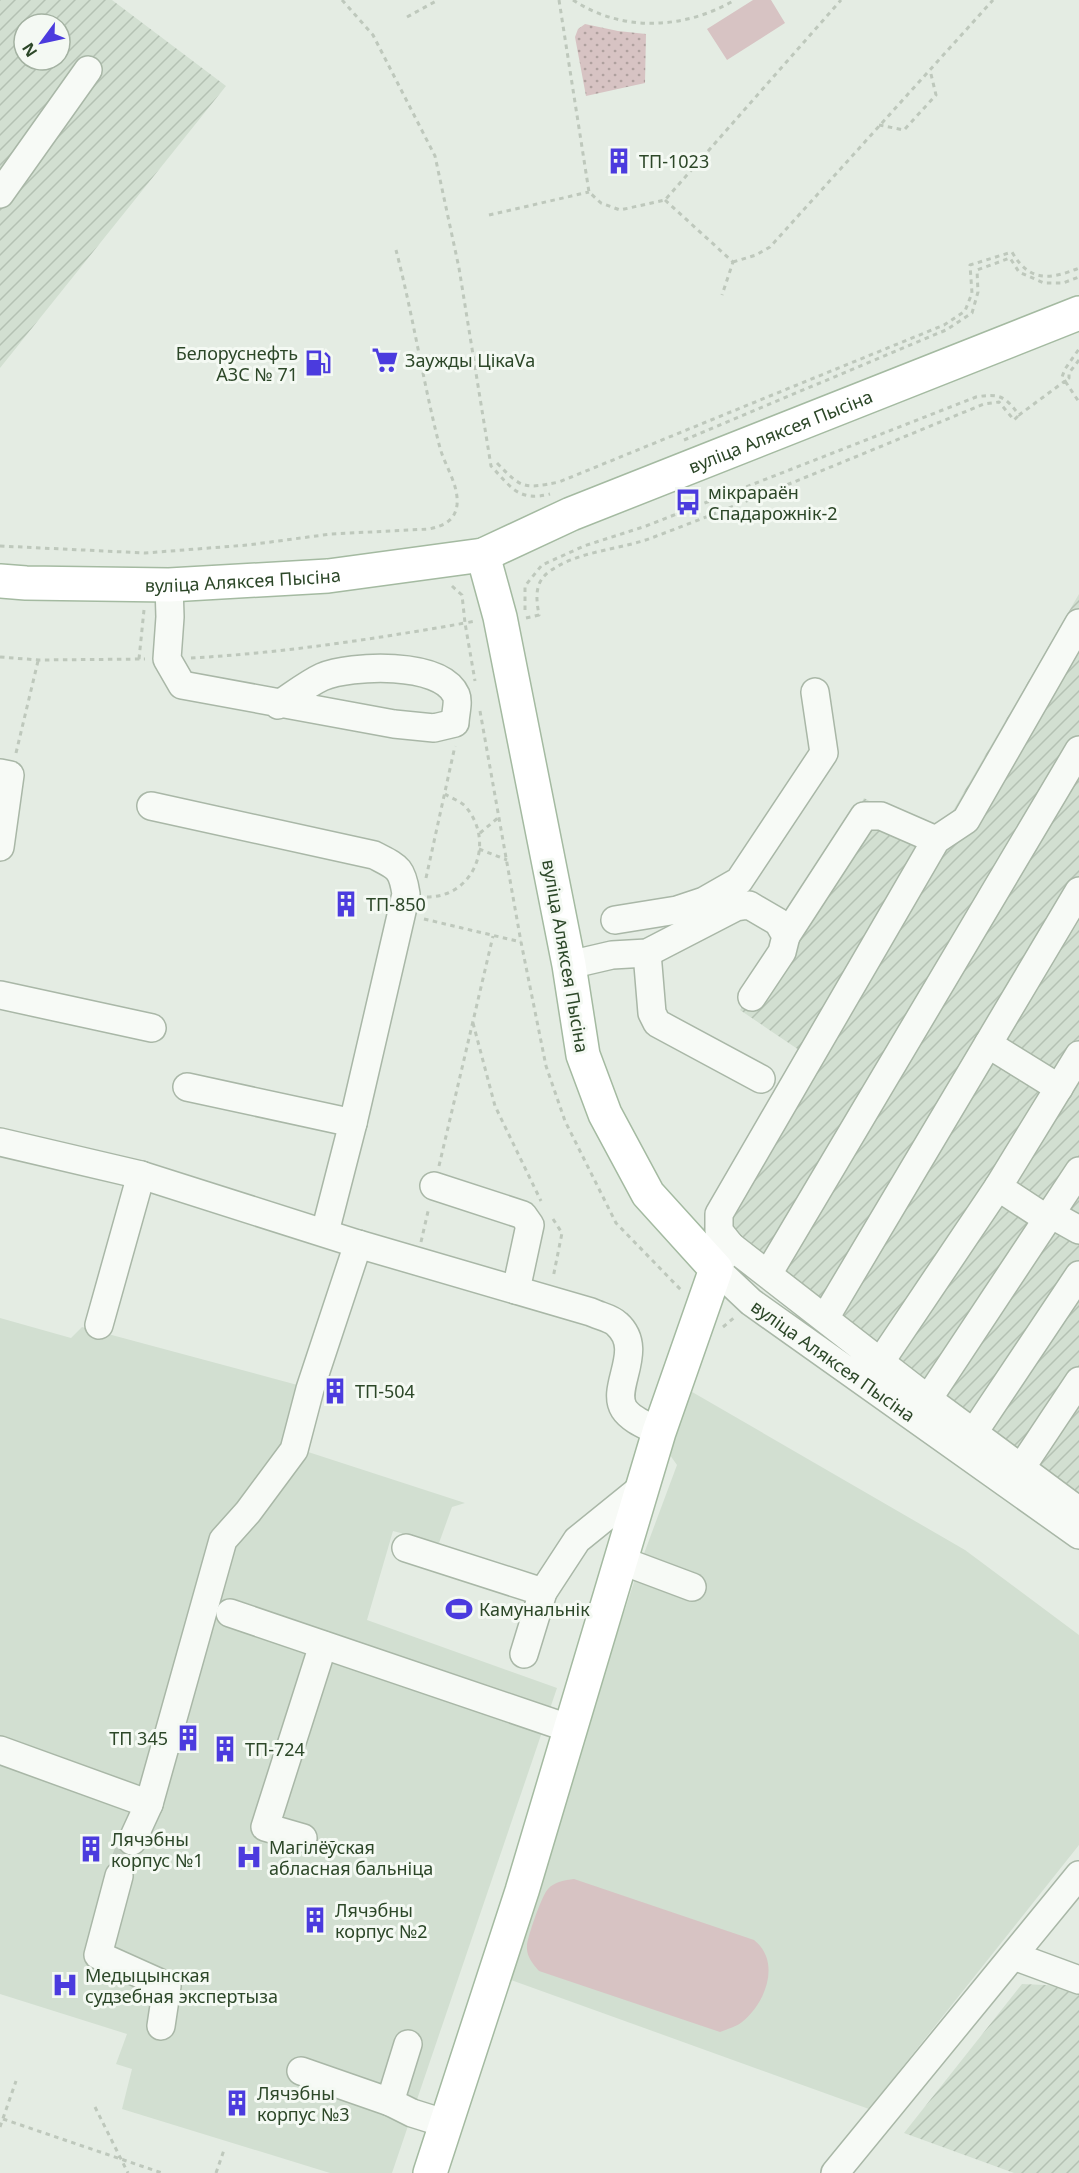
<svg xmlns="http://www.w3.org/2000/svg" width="1079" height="2173" font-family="'Noto Sans',sans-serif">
<defs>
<pattern id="industrial-furrows" width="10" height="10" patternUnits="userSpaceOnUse" patternTransform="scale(1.5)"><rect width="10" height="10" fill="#d2dfd1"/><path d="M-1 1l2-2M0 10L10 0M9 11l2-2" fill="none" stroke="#b4c1b3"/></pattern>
<pattern id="park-dots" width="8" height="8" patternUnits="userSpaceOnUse" patternTransform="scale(1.5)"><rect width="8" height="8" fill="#d7c3c3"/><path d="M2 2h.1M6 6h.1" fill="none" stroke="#afa09e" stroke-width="1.8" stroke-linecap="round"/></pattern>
</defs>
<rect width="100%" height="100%" fill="#e4ece3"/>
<!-- built -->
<path fill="#d2dfd1" d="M 0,1318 L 71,1338 L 82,1327 L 316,1390 L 302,1450 L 465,1503 L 452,1507 L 439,1543 L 393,1531 L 367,1620 L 557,1688 L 392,2173 L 330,2173 L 122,2109 L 132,2069 L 116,2064 L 127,2034 L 0,1994 Z
M 687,1389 L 965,1550 L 1079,1635 L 1079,1845 L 869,2109 L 511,1980 L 506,1969 L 639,1567 L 677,1465 L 665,1448 Z"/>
<!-- industrial -->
<path fill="url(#industrial-furrows)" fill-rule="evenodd" d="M 0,0 L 112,0 L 226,86 L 0,368 ZM 24,24 L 60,24 L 60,60 L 24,60 Z
M 1079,594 L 1079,1533 L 701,1232 L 799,1050 L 740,1010 L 864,798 L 936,840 Z
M 1079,1969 L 1079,2173 L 1014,2173 L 904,2133 L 1022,1984 L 1067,1986 Z"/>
<!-- park -->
<path fill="url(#park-dots)" d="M 585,24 L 618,31 L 646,34 L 645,83 L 586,96 L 575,37 L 578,29 Z"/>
<!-- pitch -->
<path fill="#d7c3c3" d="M 753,0 L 771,0 L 785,23 L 727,60 L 707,29 Z
M 574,1879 L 754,1940 C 782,1962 765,2004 742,2022 C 736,2027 727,2029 720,2032 L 539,1971 C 533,1964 526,1956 527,1946 C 527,1938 542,1895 548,1889 C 554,1882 565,1880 574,1879 Z"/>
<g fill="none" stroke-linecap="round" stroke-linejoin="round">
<!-- minor-tunnel -->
<path stroke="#bfcbbe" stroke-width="27" stroke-dasharray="27 14" stroke-linecap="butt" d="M 119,1876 L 132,1841"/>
<!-- minor casing -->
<g stroke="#a9b7a7" stroke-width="30">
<g id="minor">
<path d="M 0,194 L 88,70"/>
<path d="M 169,585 L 170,617 L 167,659 L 182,685 L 394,724 L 434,728 L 455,723 C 455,715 459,702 456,695 C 441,661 351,665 322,677 C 307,684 292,696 278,705"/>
<path d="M 0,773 L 10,775 L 0,847"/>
<path d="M 151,806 L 374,855 C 397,867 402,867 406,894 L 353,1123 L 325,1232"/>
<path d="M 615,920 L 677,910 L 704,901 L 739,881 L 824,753 L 815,692"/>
<path d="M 786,936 L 864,816 L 881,816 L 936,840"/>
<path d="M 647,953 L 652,1013 L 657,1023 L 761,1079"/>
<path d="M 569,965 L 612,955 L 647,953 L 736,907 L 749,905 L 778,922 L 786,936 L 782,952 L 752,997"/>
<path d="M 0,995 L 152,1028"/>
<path d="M 988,1044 L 1059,1088"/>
<path d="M 187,1087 L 353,1123"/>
<path d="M 0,1142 L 141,1175 L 358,1244 L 591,1312 C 599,1316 611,1318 617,1324 C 646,1350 610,1387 624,1409 C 631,1420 648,1426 659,1432"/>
<path d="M 434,1186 L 523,1215 L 530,1225 L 516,1290"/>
<path d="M 998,1187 L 1044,1217 L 1054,1216 L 1079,1230"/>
<path d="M 731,1246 L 719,1231 L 719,1214 L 936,840 L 966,820 L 1079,623"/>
<path d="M 768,1274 L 1079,750"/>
<path d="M 825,1318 L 1079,891"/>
<path d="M 99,1325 L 141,1175"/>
<path d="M 881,1361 L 998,1187 L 1079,1055"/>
<path d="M 928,1399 L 1079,1171"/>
<path d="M 974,1432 L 1079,1275"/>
<path d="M 1021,1468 L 1079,1381"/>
<path id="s1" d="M 1079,1511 L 928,1399 L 731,1246 L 716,1269 L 751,1302 L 1079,1535"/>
<path d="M 406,1548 L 543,1592"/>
<path d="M 620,1560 L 692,1587"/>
<path d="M 230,1613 L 571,1729"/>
<path d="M 524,1654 L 543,1592 L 577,1540 L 645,1485"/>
<path d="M 0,1750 L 149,1804"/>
<path d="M 303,1838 L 265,1827 L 323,1645"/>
<path d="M 132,1841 L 149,1804 L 223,1540 L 248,1512 L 294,1450 L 310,1389 L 358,1244"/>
<path d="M 119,1876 L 98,1955 L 167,1986 L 161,2026"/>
<path d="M 1014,1956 L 1079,1980"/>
<path d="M 301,2071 L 390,2102 L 412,2113 L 447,2124"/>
<path d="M 390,2102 L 408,2044"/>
<path d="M 835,2173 L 1079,1875"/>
</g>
</g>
<!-- major casing -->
<g stroke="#a4baa1" stroke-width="36">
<g id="major">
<path id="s2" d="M 0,581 L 26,583 L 169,585 L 328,576 L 483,555 L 571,514 L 1079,313"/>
<path d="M 430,2173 L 522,1891 L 659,1432 L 716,1269 L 648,1194 L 605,1114 L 583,1055 L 569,965 L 500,617 L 483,555"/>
</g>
</g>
<!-- path -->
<path stroke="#bec8bc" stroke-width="3" stroke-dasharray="4.5 4.5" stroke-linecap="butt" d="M 342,0 L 373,35 L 435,156 L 459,268 L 491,466 C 511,487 518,502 550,494
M 559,0 L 589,192 L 601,203 L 620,210 L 665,200 L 841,0
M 573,0 C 623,33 685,29 735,0
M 407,17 L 438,0
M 879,125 L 904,130 L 936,95 L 930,70
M 665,200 L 733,262 L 722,295
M 489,215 L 589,192
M 733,262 L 756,255 L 770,247 L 993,0
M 1079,360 L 1069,373 L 1069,378 L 1065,381 L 1079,402
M 684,440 L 946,330 L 972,313 L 978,292 L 977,270 L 1010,258 L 1019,272 L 1044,283 L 1063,283 L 1079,277
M 497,463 C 522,489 524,489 559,482 L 944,325 L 965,311 L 972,293 L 970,265 L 1012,252 C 1029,282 1050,280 1079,268
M 0,546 L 145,553 L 248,545 L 331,534 L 429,529 C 443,526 455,521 457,505 C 459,485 445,466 440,448 C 423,382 413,315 396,250
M 452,586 L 462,595 L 465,623 L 476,621
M 525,610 L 525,586 L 542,565 L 584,546 L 646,526 L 976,397 C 999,393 1005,396 1019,415 L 1065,381 L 1062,377 L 1065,369 L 1079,349
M 526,618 L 539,615 C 536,598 534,582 550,571 C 580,550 621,550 654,537 C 765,495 874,449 984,404 L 999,402 L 1014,420 L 1019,415
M 0,657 L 39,660 L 145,659
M 191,658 C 283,653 374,639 465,623 L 475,681
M 139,659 L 144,610
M 480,711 L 521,942 L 546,1066 L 565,1121 L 616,1223 L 683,1292
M 16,753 L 38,661
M 480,833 L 499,817
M 479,849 L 507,860
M 426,878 L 455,746
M 427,897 C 475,897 496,841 465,806 C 460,801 451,798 445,794
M 424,919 L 521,942
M 473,1023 L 495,1106 L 541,1201
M 439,1166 L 493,936
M 553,1219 L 562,1233 L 553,1278
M 421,1242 L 429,1207
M 723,1327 L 736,1316
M 95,2107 L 128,2173
M 3,2119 L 162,2173
M 0,2127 L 16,2081
M 216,2173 L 224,2150"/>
<!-- minor -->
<use href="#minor" stroke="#f7faf6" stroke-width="27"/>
<!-- major -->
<use href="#major" stroke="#fff" stroke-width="33"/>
</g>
<!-- icons -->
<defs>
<g id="building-bare" transform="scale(2.07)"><path d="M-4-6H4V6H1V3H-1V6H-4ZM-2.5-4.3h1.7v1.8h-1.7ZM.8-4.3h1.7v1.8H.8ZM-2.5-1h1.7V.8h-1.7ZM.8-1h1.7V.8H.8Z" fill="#4b3bde" stroke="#f4f9f3" stroke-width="2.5" paint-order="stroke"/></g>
<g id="supermarket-bare" transform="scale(2.07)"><path d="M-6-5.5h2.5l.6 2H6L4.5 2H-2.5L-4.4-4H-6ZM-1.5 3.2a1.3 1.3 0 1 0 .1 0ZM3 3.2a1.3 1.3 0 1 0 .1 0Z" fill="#4b3bde" stroke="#f4f9f3" stroke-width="2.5" paint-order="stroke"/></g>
<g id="fuel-bare" transform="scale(2.07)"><path d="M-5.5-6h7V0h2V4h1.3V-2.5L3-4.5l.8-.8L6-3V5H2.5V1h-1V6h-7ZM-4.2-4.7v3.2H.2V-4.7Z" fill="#4b3bde" stroke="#f4f9f3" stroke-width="2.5" paint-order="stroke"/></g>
<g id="bus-bare" transform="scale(2.07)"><path d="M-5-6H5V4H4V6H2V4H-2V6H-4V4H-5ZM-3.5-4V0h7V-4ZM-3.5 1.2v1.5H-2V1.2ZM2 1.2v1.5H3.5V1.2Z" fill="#4b3bde" stroke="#f4f9f3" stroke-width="2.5" paint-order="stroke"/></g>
<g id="stadium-bare" transform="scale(2.07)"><path d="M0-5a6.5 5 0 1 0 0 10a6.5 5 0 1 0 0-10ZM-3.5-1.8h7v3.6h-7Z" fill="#4b3bde" stroke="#f4f9f3" stroke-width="2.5" paint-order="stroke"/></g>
<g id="hospital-bare" transform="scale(2.07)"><path d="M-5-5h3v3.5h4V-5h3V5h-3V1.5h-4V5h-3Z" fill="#4b3bde" stroke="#f4f9f3" stroke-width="2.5" paint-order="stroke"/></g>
</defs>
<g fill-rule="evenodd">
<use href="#building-bare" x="619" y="161"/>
<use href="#supermarket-bare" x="385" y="360"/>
<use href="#fuel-bare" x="318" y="363"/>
<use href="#bus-bare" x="688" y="502"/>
<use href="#building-bare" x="346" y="904"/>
<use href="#building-bare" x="335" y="1391"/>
<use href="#stadium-bare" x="459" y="1609"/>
<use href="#building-bare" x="188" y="1738"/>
<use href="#building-bare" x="225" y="1749"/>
<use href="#building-bare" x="91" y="1849"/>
<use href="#hospital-bare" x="249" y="1857"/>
<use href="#building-bare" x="315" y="1920"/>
<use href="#hospital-bare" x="65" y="1985"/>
<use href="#building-bare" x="237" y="2103"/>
</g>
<g text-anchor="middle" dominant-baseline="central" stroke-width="6" stroke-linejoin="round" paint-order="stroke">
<!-- poi labels -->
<g font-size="18" fill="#2c4728" stroke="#f4f9f3" text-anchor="start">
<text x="639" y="161">ТП-1023</text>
<text x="298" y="353" text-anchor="end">Белоруснефть<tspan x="298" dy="21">АЗС № 71</tspan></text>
<text x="405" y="360">Заужды ЦікаVа</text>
<text x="708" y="492">мікрараён<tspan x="708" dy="21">Спадарожнік-2</tspan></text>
<text x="366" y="904">ТП-850</text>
<text x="355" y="1391">ТП-504</text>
<text x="479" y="1609">Камунальнік</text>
<text x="168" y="1738" text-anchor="end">ТП 345</text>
<text x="245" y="1749">ТП-724</text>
<text x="111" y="1839">Лячэбны<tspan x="111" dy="21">корпус №1</tspan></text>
<text x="269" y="1847">Магілёўская<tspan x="269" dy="21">абласная бальніца</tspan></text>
<text x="335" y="1910">Лячэбны<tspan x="335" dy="21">корпус №2</tspan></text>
<text x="85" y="1975">Медыцынская<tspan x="85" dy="21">судзебная экспертыза</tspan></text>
<text x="257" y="2093">Лячэбны<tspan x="257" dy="21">корпус №3</tspan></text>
</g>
<!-- street labels -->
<g font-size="18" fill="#2c4728" stroke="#f4f9f3">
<text stroke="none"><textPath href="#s2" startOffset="807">вуліца Аляксея Пысіна</textPath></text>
<text stroke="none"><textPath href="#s2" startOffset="243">вуліца Аляксея Пысіна</textPath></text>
<text transform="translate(566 956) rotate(80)">вуліца Аляксея Пысіна</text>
<text stroke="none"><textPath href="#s1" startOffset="614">вуліца Аляксея Пысіна</textPath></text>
</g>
</g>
<!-- north arrow -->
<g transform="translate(42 42) rotate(237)"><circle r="28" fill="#f4f9f3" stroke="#a4b2a2" stroke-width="1.5"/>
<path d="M0-4.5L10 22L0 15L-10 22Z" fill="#4b3bde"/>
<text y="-9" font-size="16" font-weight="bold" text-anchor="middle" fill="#2c4728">N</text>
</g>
</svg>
